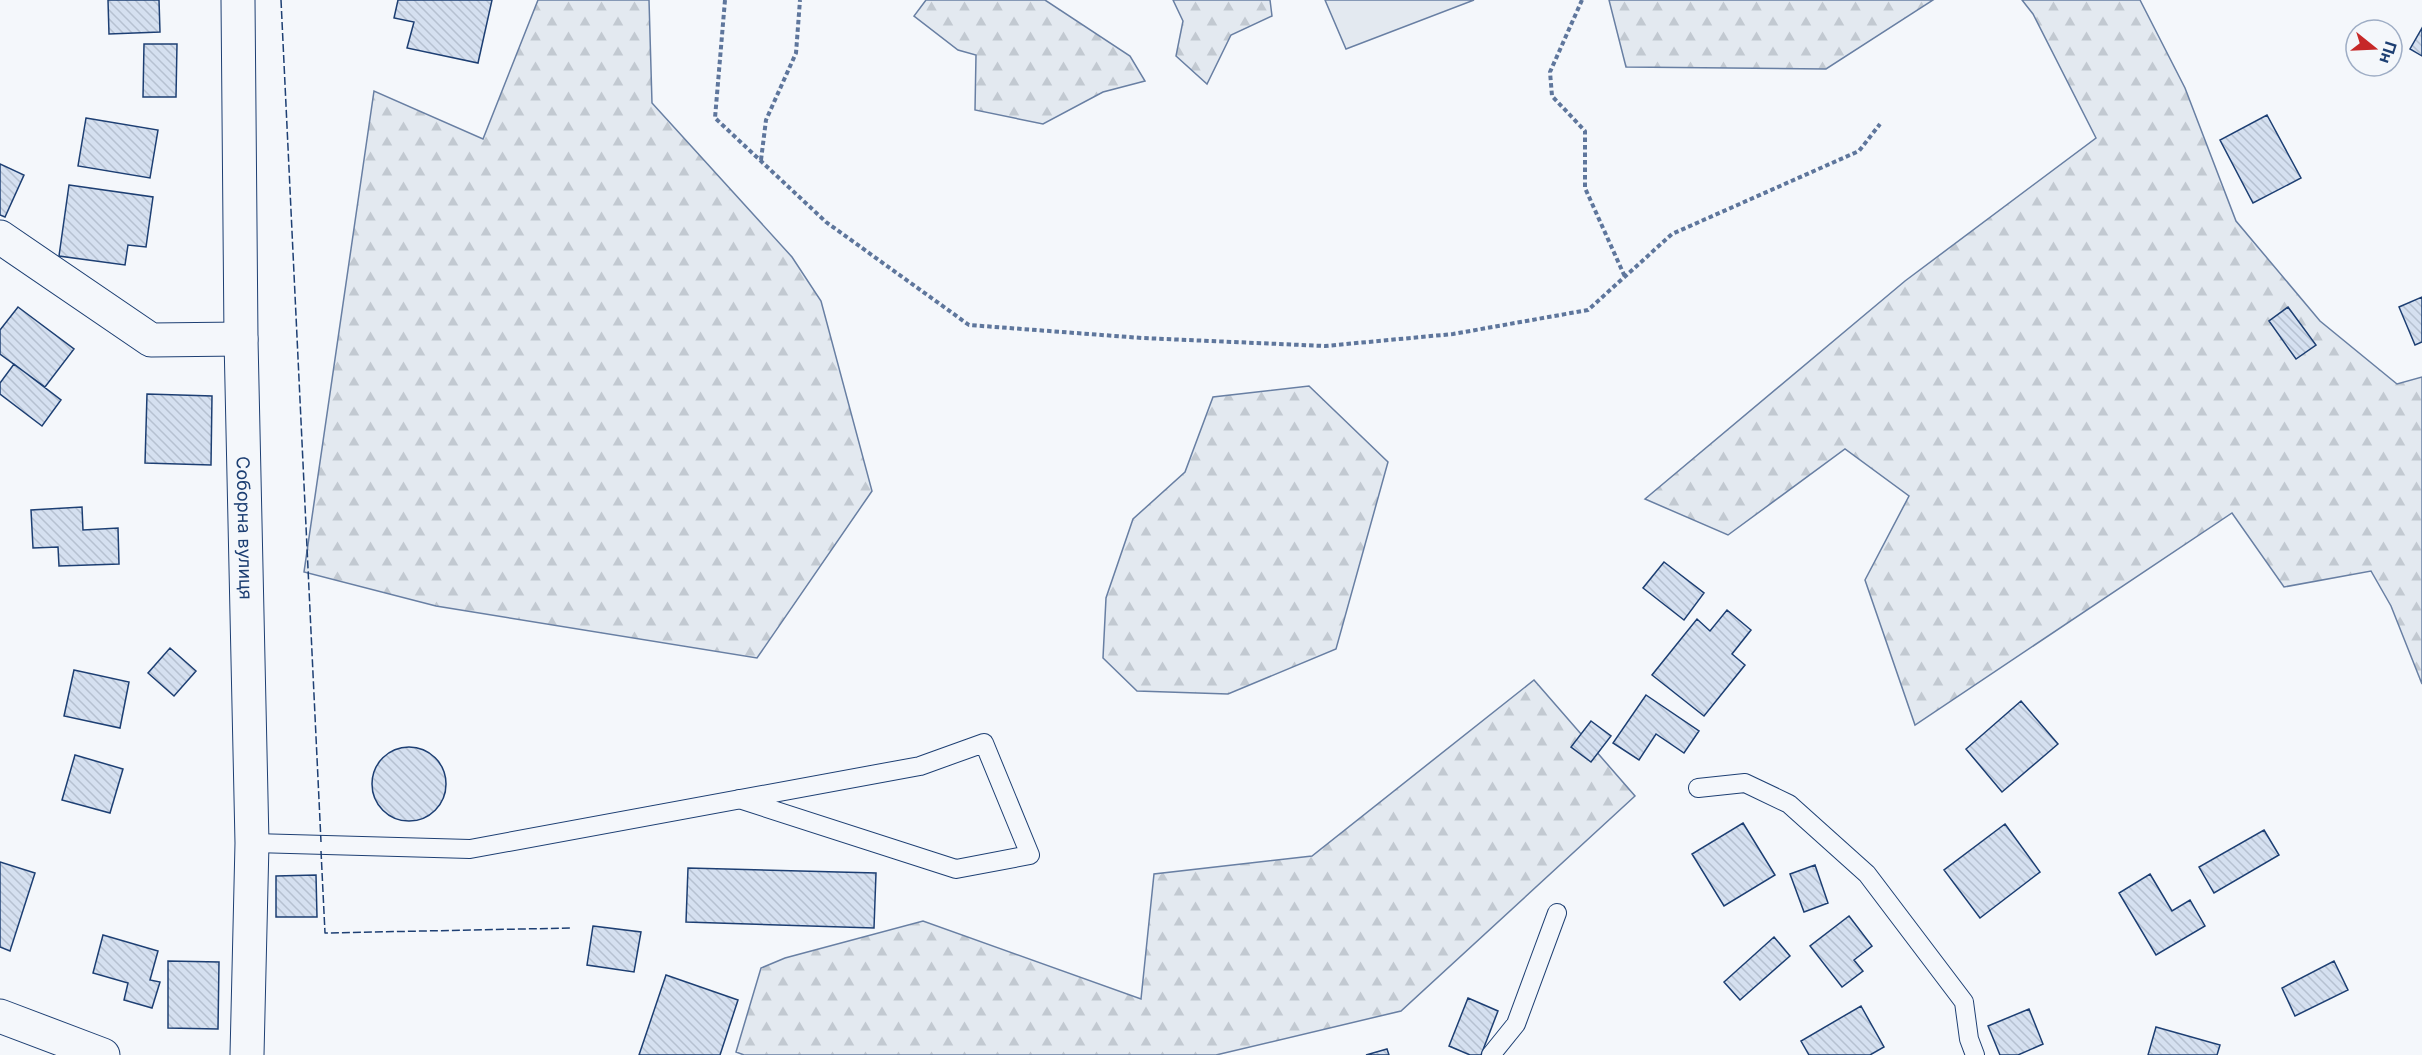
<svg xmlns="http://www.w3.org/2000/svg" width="2422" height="1055" font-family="Inter,sans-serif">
<defs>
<pattern id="forest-firs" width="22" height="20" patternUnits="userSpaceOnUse" patternTransform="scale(1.5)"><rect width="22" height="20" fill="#e3e9f0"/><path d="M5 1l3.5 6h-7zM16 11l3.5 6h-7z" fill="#c2c9d1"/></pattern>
<pattern id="building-back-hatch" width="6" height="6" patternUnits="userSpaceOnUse" patternTransform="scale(1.5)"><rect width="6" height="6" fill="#d5e0f0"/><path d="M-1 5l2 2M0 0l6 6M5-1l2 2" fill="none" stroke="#b6c1d1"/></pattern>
</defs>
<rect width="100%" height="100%" fill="#f4f7fb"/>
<!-- forest -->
<path fill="url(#forest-firs)" stroke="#687fa3" stroke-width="1.5" d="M 538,0 L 649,0 L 652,103 L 792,257 L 821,301 L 872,491 L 757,658 L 436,606 L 304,572 L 374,91 L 483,139 Z
M 926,0 L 1045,0 L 1130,56 L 1145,81 L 1103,92 L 1043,124 L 975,110 L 976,55 L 958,50 L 914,16 Z
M 1173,0 L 1270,0 L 1272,16 L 1231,35 L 1207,84 L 1176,56 L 1183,21 Z
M 1609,0 L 1933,0 L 1826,69 L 1626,67 Z
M 2022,0 L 2140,0 L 2185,88 L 2236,221 L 2320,321 L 2397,384 L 2422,377 L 2422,684 L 2391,606 L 2371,571 L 2284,587 L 2232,513 L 1915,725 L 1865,580 L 1909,496 L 1845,449 L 1728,535 L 1645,499 L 1905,281 L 2096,138 L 2033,14 Z
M 1309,386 L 1388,462 L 1336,649 L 1228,694 L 1137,691 L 1103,658 L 1106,598 L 1133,519 L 1185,472 L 1213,397 Z
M 1534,680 L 1635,796 L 1401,1011 L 1216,1055 L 744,1055 L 736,1052 L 761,968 L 785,958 L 923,921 L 1141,999 L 1154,874 L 1312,856 Z"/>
<!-- garden -->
<path fill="#e3e9f0" stroke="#687fa3" stroke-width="1.5" d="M 1325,0 L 1474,0 L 1346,49 Z"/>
<!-- building -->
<path fill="url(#building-back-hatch)" stroke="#1d3f73" stroke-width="1.5" d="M 108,0 L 159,0 L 160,32 L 109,34 Z
M 398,0 L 492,0 L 478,63 L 407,48 L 414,22 L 394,18 Z
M 2422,28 L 2422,56 L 2410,49 Z
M 144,44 L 177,44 L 176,97 L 143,97 Z
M 2267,115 L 2301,178 L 2253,203 L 2220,140 Z
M 86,118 L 158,130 L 150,178 L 78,166 Z
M 0,164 L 24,175 L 5,217 L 0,215 Z
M 69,185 L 153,197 L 146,247 L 128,245 L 125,265 L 59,256 Z
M 2422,297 L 2422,342 L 2415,345 L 2399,307 Z
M 18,307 L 74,349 L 45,387 L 0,354 L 0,330 Z
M 2288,307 L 2316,345 L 2296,359 L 2269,321 Z
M 14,364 L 61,400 L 42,426 L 0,394 L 0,383 Z
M 147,394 L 212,396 L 211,465 L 145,463 Z
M 82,507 L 83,530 L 118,528 L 119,564 L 59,566 L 58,547 L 33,548 L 31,510 Z
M 1664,562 L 1704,593 L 1684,620 L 1643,588 Z
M 1727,610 L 1751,630 L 1732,654 L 1745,665 L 1704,716 L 1652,675 L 1697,619 L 1710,631 Z
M 170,648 L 196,671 L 174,696 L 148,673 Z
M 74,670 L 129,682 L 120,728 L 64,716 Z
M 1646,695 L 1699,731 L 1684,753 L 1656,734 L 1639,760 L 1613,743 Z
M 2021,701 L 2058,744 L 2002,792 L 1966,749 Z
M 1591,721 L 1611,736 L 1591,762 L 1571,747 Z
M372 784a37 37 0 1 1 74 0a37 37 0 1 1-74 0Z
M 75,755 L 123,769 L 110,813 L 62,800 Z
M 1743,823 L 1775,875 L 1724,906 L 1692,854 Z
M 2005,824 L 2040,872 L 1980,918 L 1944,870 Z
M 2264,830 L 2279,855 L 2214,893 L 2199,867 Z
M 0,862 L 35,873 L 10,951 L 0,947 Z
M 1815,865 L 1828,903 L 1804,912 L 1790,874 Z
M 688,868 L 876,873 L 874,928 L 686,922 Z
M 2150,874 L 2172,911 L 2190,900 L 2205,926 L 2156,955 L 2119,893 Z
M 316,875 L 317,917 L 276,917 L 276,876 Z
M 1849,916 L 1872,946 L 1854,960 L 1863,971 L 1842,987 L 1810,946 Z
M 593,926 L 641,932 L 634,972 L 587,965 Z
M 103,935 L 158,951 L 150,980 L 160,982 L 152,1008 L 124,1000 L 128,983 L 93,973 Z
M 1774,937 L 1790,956 L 1740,1000 L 1724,982 Z
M 168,961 L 219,962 L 218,1029 L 168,1028 Z
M 2334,961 L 2348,990 L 2295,1016 L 2282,988 Z
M 666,975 L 738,1000 L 720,1055 L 639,1055 Z
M 1468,998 L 1498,1011 L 1481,1055 L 1470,1055 L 1449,1046 Z
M 1861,1006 L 1884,1047 L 1870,1055 L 1809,1055 L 1801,1041 Z
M 2029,1009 L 2043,1044 L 2018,1055 L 2000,1055 L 1988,1026 Z
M 2156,1027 L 2220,1045 L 2217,1055 L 2148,1055 Z
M 1387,1049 L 1389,1055 L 1366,1055 Z"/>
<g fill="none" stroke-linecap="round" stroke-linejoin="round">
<!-- lane casing -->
<g stroke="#1d3f73" stroke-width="20">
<path id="lane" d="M 1698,788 L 1745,783 L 1789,804 L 1867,874 L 1964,1002 L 1969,1039 L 1975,1055
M 252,843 L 470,849 L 920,766 L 984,743 L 1030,855 L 956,869 L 739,799
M 1491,1055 L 1516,1024 L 1557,913"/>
</g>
<!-- street casing -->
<g stroke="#1d3f73" stroke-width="35">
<path id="street" d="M 0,237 L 151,340 L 241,339
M 0,1016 L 103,1055"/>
</g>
<!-- secondary casing -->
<g stroke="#1d3f73" stroke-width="35">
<g id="secondary">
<path id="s1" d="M 238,0 L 241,339 L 252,843 L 247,1055"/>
</g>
</g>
<!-- path -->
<path stroke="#5e769c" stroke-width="4" stroke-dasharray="4.5 3" stroke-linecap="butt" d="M 725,0 L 715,118 L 826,222 L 969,325 L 1142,338 L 1325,346 L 1453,334 L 1588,310 L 1672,234 L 1859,151 L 1880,124
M 1582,0 L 1550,72 L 1552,96 L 1585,131 L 1585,188 L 1625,277
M 761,160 L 766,120 L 796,53 L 800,0"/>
<!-- lane -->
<use href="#lane" stroke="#f4f7fb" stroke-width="18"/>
<!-- street -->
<use href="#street" stroke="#f4f7fb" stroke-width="33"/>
<!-- secondary -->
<use href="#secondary" stroke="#f4f7fb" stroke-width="33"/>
<!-- fence -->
<path stroke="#1d3f73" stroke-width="1.5" stroke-dasharray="8 3" stroke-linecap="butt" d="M 281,0 L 321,842
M 321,851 L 325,933 L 571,928"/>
</g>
<g text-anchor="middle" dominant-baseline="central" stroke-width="4.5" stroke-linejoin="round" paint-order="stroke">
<!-- street labels -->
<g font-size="18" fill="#1d3f73" stroke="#f4f7fb">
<text stroke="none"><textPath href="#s1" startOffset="528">Соборна вулиця</textPath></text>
</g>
</g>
<!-- north arrow -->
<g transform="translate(2374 48) rotate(108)"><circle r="28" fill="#f4f7fb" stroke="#9eadc5" stroke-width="1.5"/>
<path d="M0-4.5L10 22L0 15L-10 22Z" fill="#c62828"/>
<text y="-9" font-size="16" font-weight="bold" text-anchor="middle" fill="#1d3f73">Пн</text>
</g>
</svg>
